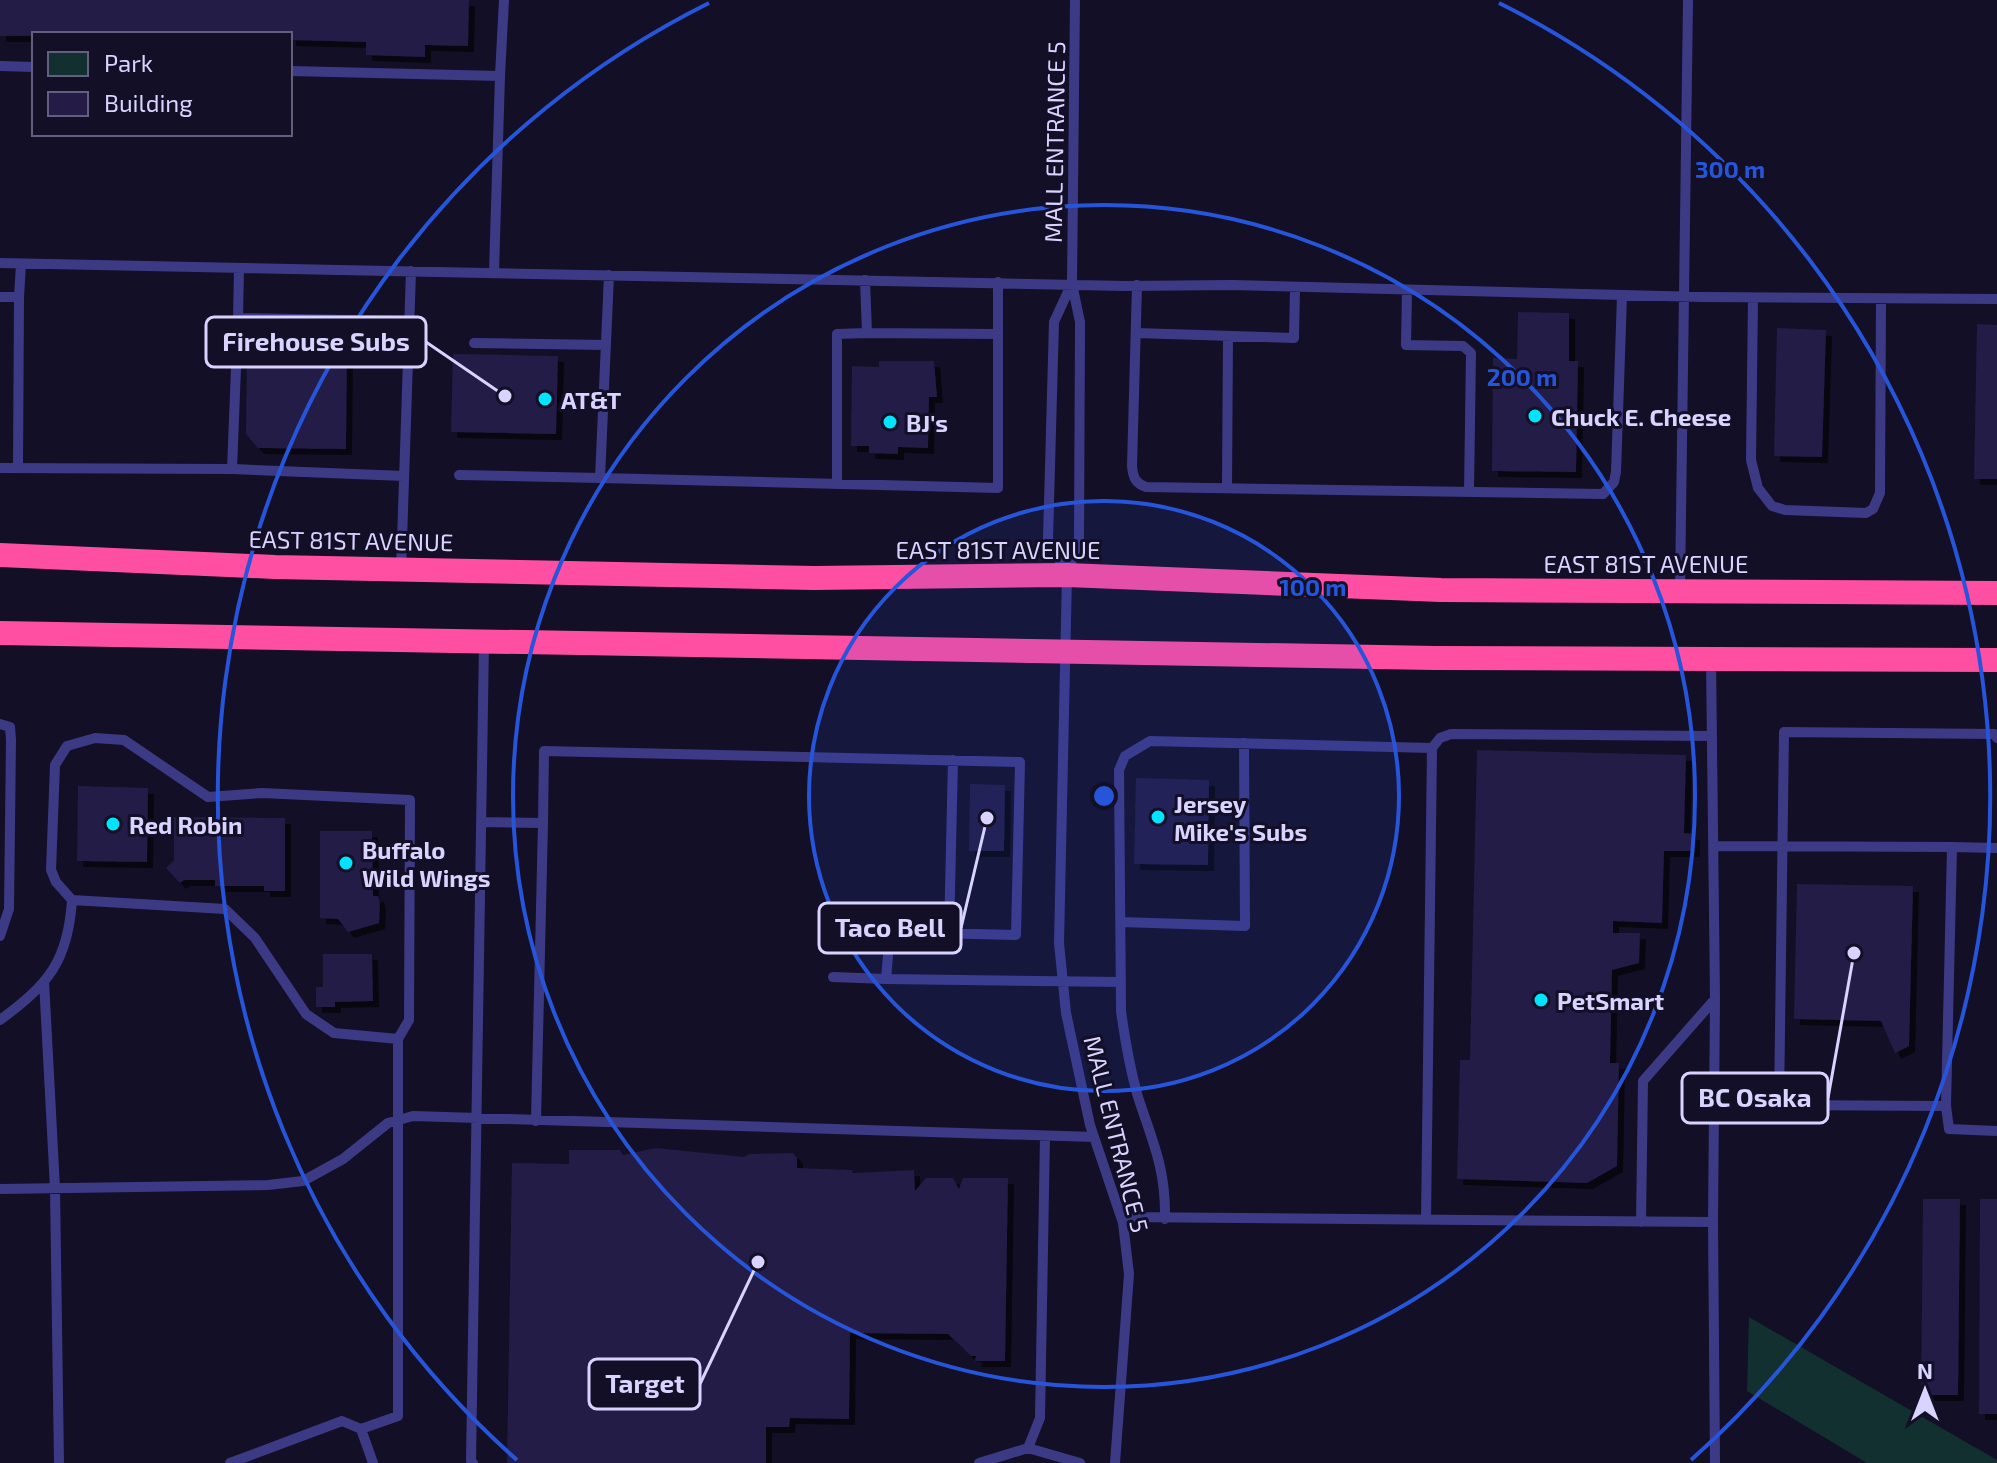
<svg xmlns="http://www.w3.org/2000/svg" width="1997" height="1463" font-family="'Exo 2',sans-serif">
<defs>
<filter id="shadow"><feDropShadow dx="6" dy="6" stdDeviation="0" flood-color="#0009"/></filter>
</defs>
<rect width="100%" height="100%" fill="#130f26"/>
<!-- green -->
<path fill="#12302f" d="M 1749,1317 L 1997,1460 L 1997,1463 L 1867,1463 L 1747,1391 Z"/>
<!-- building -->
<path fill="#241b47" filter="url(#shadow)" d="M 0,0 L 469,0 L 468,46 L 425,45 L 425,57 L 366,55 L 366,42 L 290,40 L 290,34 L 0,36 Z
M 1518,312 L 1569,313 L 1569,361 L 1578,361 L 1576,472 L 1492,471 L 1493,358 L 1517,359 Z
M 1977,324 L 1997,325 L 1997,479 L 1974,479 Z
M 1777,328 L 1826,330 L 1822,457 L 1774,456 Z
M 247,348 L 347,350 L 346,449 L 258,448 L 246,434 Z
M 453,354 L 558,356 L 556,434 L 451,432 Z
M 879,361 L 934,361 L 937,397 L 929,397 L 928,448 L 898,447 L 898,454 L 869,453 L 869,446 L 851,446 L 852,366 L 879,367 Z
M 1477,750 L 1686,755 L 1684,833 L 1694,834 L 1694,851 L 1664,851 L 1662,923 L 1613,921 L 1613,933 L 1640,933 L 1639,963 L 1612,970 L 1610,1063 L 1619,1063 L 1617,1166 L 1587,1183 L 1457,1179 L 1460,1060 L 1470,1060 Z
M 1136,778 L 1209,780 L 1208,865 L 1134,864 Z
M 970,784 L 1005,785 L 1004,851 L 969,851 Z
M 78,786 L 148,788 L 147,862 L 77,861 Z
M 174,817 L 285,818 L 285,891 L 264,891 L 264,886 L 215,886 L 215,880 L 184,880 L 180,883 L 166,868 L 174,860 Z
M 320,831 L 372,831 L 373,896 L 378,896 L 380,904 L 379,923 L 348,932 L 338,919 L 320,918 Z
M 1797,884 L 1913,886 L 1909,1046 L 1895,1053 L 1881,1021 L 1794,1019 Z
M 323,954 L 372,954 L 373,1001 L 335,1002 L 335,1007 L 316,1007 L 316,987 L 323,987 Z
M 656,1148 L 744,1157 L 750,1154 L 793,1153 L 797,1158 L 797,1168 L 852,1170 L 853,1173 L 914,1170 L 915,1191 L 926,1178 L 953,1178 L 959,1189 L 963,1178 L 1008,1178 L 1005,1361 L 975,1361 L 976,1356 L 971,1356 L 948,1334 L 850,1333 L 849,1419 L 790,1418 L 789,1427 L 766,1427 L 766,1463 L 507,1463 L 512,1163 L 569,1164 L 569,1150 L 620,1150 L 623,1155 Z
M 1923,1199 L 1960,1199 L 1958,1395 L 1921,1395 Z
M 1980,1199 L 1997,1199 L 1997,1414 L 1979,1414 Z"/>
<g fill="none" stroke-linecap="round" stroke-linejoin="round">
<!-- lane -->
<path stroke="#3d3a85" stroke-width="10" d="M 1075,0 L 1072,284 L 1080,322 L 1079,539 L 1067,575 L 1059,943 L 1066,1013 L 1090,1125 L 1123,1223 L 1129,1274 L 1115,1463
M 0,66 L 34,67
M 290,71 L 500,76 L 504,0
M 0,263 L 1125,286 L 1232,285 L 1702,297 L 1997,299
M 239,268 L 238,318 L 409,321
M 494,272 L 500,76
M 865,280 L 867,333 L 998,334
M 1137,285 L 1132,466 C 1133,477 1135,483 1146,487 L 1603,494 L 1614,482 L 1616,472 L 1622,296
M 1407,290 L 1406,345 L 1463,346 L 1471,353 L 1469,491
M 0,297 L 19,297 L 18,468
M 19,297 L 21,264
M 1753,298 L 1751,460 L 1758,488 L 1772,506 L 1785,510 L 1866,513 L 1873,509 L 1880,493 L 1881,299
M 238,318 L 232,469 L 404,476
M 1136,333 L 1294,338 L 1295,287
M 474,343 L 606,345
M 0,468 L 232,469
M 459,475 L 600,478 L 609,275
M 600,478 L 998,488 L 998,282
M 837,484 L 837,334 L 867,333
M 1227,488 L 1228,336
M 401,570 L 411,271
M 1066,573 L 1048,539 L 1054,322 L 1071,285
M 1680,590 L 1688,0
M 1711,659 L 1715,999 L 1713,1222
M 0,724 L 10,727 L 11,740 L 9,909 L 0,936
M 1997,738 L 1994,734 L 1784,732 L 1779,1105 L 1946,1106 L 1949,1129 L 1997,1131
M 481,822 L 543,823 L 544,751 L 1020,762 L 1016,935 L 890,932 L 886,979 L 833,977
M 1713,846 L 1952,847 L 1946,1106
M 1952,847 L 1997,848
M 72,900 L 56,882 L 51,870 L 55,765 L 67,746 L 95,738 L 124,740 L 208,797 L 262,793 L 410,800 L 409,1020 L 398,1039
M 1121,922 L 1245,926 L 1244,743
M 949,934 L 953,760
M 886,979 L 1121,982
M 44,981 L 55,1188 L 59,1463
M 0,1020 C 49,984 68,961 72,900 L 225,909 L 255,938 L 306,1014 L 334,1033 L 398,1039 L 398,1416 L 361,1429
M 536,1121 L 543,823
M 0,1189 L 268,1185 L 303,1181 L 343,1159 L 388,1123 L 413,1116 L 1094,1137
M 1121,1217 L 1713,1222 L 1715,1463
M 1165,1219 C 1166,1169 1153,1143 1138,1097 C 1130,1069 1125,1040 1121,1011 L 1119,770 L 1125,756 L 1150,741 L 1432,748
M 1426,1219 L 1432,748 L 1440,738 L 1451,734 L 1712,736
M 1641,1222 L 1643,1081 L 1715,999
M 1028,1448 L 1040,1418 L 1045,1136
M 230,1463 L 342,1421 L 361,1429 L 373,1463
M 473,1463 L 471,1461 L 484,642
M 979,1463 L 1028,1448 L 1080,1463"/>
<!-- highway -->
<path stroke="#ff4fa3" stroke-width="24" d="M 0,555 L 275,567 L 814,578 L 1067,575 L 1441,590 L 1997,593
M 0,633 L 1435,658 L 1997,660"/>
</g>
<!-- distance rings -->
<circle cx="1104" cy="796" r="295" fill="#2655da" fill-opacity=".12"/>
<g fill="none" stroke="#2655da" stroke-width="4">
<circle cx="1104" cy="796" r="295"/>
<circle cx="1104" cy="796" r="591"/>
<path d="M517 1460A886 886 0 0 1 709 3M1499 3A886 886 0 0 1 1691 1460"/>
</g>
<!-- markers -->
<g fill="#00e5ff" stroke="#130f26" stroke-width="3">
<circle cx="545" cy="399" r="8"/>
<circle cx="1535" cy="416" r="8"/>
<circle cx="890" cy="422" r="8"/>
<circle cx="1158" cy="817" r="8"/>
<circle cx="113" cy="824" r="8"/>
<circle cx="346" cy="863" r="8"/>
<circle cx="1541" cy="1000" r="8"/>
</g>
<g text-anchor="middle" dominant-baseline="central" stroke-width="6" stroke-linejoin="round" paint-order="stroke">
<!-- street labels -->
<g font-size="24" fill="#d9d4ff" stroke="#130f26">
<text transform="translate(1054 142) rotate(-89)">MALL ENTRANCE 5</text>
<text transform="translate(351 540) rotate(1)">EAST 81ST AVENUE</text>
<text x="998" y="549">EAST 81ST AVENUE</text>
<text x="1646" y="563">EAST 81ST AVENUE</text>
<text transform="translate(1117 1134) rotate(76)">MALL ENTRANCE 5</text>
</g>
<!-- poi labels -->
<g font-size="24" font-weight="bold" fill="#d9d4ff" stroke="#130f26" text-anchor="start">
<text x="561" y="399">AT&amp;T</text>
<text x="1551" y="416">Chuck E. Cheese</text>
<text x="906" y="422">BJ's</text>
<text x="1174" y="803">Jersey<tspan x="1174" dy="28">Mike's Subs</tspan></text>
<text x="129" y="824">Red Robin</text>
<text x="362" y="849">Buffalo<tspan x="362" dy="28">Wild Wings</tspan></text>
<text x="1557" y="1000">PetSmart</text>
</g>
</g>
<circle cx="1104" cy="796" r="12" fill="#2655da" stroke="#130f26" stroke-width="4"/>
<g font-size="24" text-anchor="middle" font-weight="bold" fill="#2655da" stroke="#130f26" stroke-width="6" stroke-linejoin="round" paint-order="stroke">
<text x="1730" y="178">300 m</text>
<text x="1522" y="386">200 m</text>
<text x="1313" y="596">100 m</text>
</g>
<!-- callouts -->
<path fill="none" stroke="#d9d4ff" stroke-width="3" d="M505 396L426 342M987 818L961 928M1854 953L1828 1098M758 1262L700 1384"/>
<g fill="#d9d4ff" stroke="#130f26" stroke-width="3">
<circle cx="505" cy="396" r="8"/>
<circle cx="987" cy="818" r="8"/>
<circle cx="1854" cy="953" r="8"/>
<circle cx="758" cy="1262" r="8"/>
</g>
<g fill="#130f26" stroke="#d9d4ff" stroke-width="3">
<rect x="206" y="317" width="220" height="50" rx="8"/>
<rect x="819" y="903" width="142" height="50" rx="8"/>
<rect x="1682" y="1073" width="146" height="50" rx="8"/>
<rect x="589" y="1359" width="111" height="50" rx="8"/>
</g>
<g font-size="26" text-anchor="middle" font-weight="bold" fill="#d9d4ff">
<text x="316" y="351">Firehouse Subs</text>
<text x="890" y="937">Taco Bell</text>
<text x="1755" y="1107">BC Osaka</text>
<text x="645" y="1393">Target</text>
</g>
<!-- legend -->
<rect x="32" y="32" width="260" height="104" fill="#130f26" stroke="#625e7d" stroke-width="2"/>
<rect x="48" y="52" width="40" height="24" fill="#12302f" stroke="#625e7d" stroke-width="2"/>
<text x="104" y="72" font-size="24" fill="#d9d4ff">Park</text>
<rect x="48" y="92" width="40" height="24" fill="#241b47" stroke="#625e7d" stroke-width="2"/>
<text x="104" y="112" font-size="24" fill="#d9d4ff">Building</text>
<!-- north arrow -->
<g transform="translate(1925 1391)" stroke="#130f26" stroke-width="6" paint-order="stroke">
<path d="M0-6L14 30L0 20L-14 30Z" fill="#d9d4ff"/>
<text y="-12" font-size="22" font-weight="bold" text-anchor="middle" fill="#d9d4ff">N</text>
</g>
</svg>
